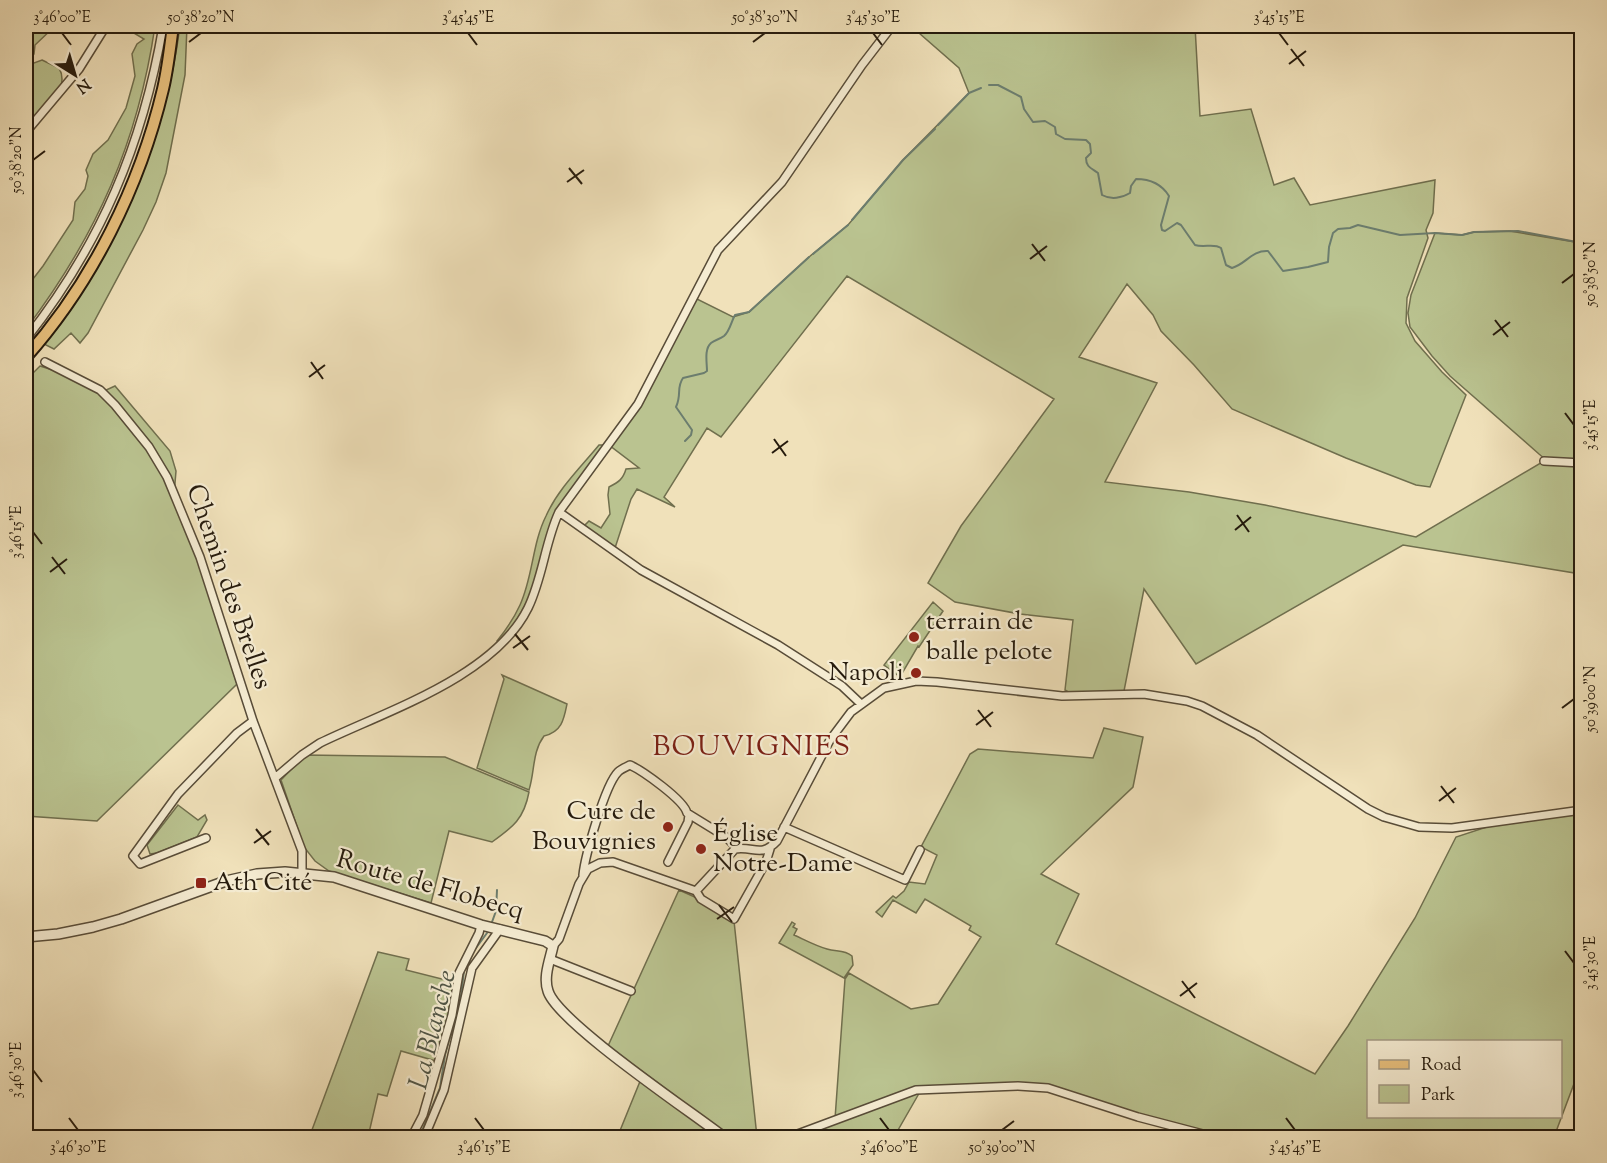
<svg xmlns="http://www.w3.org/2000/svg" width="1607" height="1163" font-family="'Sorts Mill Goudy',serif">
<rect width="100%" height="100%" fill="#f0e1ba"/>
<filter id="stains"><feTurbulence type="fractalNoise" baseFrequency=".00333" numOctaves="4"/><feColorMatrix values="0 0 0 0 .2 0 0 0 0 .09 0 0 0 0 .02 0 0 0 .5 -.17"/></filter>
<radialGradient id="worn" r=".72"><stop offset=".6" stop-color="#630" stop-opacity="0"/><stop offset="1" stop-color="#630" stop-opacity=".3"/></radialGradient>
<!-- green -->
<path fill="#bac390" stroke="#706f4e" stroke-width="1.5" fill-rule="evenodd" d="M 26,26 L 55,26 L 35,45 L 34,54 L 26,65 Z
M 99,26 L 155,26 C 138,142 97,235 26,329 L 26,288 L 43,266 L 73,220 L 75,202 L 85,189 L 88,176 L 86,170 L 93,154 L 108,140 L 126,108 L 135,76 L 132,54 L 137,44 L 144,39 L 124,27 L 104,29 Z
M 180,26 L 187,26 L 185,75 L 166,173 L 156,202 L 143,230 L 88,333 L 80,343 L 71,333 L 54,349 L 44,344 C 117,252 165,143 180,26 Z
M 911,26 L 1195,26 L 1200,116 L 1251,109 L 1274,185 L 1294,178 L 1310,205 L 1435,180 L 1433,213 L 1426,230 L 1428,238 L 1407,298 L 1406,323 L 1415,341 L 1442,372 L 1466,395 L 1430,487 L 1416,485 L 1346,458 L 1232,409 L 1194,365 L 1161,331 L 1153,315 L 1127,284 L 1079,357 L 1157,383 L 1105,482 L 1189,492 L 1265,505 L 1416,537 L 1544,461 L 1581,463 L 1581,574 L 1403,545 L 1196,664 L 1144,589 L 1124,691 L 1070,693 L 1065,690 L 1073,620 L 1020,614 L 955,602 L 928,583 L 961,526 L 1054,399 L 847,276 L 721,437 L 707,428 L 664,497 L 675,507 L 637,489 L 631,499 L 615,548 L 583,527 L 589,521 L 601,528 L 610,514 L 608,495 L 609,487 C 619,482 623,479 626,469 L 639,468 L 609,445 L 629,417 L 693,297 L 733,317 L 749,312 L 809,257 L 848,225 L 903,160 L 969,93 L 959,68 Z
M 42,60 L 59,68 C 72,90 40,115 26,132 L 27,72 L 31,64 Z
M 1510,231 L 1581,243 L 1581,461 L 1545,459 L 1539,454 L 1450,376 L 1432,356 L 1410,327 L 1408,313 L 1411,295 L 1435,233 L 1462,235 L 1474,232 Z
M 40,366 L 78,378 L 102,392 L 115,386 L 170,451 L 176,471 L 174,495 L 197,557 L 237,684 L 97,821 L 26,816 L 26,380 Z
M 599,445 L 606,445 L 558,509 L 551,522 L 530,596 L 513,627 L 499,643 L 497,641 C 506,630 514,618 520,605 C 533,577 532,544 546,516 C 558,489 581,467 599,445 Z
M 933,602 L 943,611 L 919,647 L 918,646 L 900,677 L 884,665 Z
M 502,675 L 567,704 C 564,719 562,732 544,736 C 532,752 535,771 529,790 L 477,768 L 504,679 Z
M 1104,728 L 1143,737 L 1133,787 L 1041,874 L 1079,894 L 1056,944 L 1315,1074 L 1348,1026 L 1415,918 L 1456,837 L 1505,821 L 1581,810 L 1581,1065 L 1554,1137 L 1218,1137 L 1048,1088 L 923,1089 L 835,1119 L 845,979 L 849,973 L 911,1009 L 938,1004 L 981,937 L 969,930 L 971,926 L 925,899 L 916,913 L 893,900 L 882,917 L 876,912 L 893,896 L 896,898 L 904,891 L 909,882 L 925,884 L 937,855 L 921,847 L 970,754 L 978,749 L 1093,758 ZM 1368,1042 L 1560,1042 L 1560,1116 L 1368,1116 Z
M 305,755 L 445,757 L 529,792 C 524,819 513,827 492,842 L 449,831 L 431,903 L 329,871 L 315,861 L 304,847 L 281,780 Z
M 178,805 L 198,820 L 205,815 L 207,820 L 197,837 L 157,853 L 150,854 L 147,845 Z
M 679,890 L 697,898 L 734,921 L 757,1137 L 731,1137 L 608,1046 Z
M 792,922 L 795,924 L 793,927 L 797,929 L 794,935 C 805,940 816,946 827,949 C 836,952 844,949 852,956 L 853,965 L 844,978 L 779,943 Z
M 378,952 L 409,959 L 406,970 L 454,982 L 451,1010 L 436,1061 L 401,1051 L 387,1096 L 378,1094 L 368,1137 L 309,1138 Z
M 641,1079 L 720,1138 L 617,1138 Z
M 921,1090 L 894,1137 L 796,1138 Z"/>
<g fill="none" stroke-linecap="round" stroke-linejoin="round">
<!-- stream -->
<path stroke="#6c7d6e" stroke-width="2" d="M 989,85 L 998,85 L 1021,97 L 1024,109 L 1033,122 L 1045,121 L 1055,127 L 1056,134 L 1065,139 L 1086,140 L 1090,144 L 1091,153 L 1086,158 C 1086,167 1091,168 1098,173 L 1102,195 C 1111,200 1122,198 1130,193 L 1131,186 L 1136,179 C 1150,179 1161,183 1169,196 L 1161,225 L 1162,230 L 1165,231 L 1177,223 L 1181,225 L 1195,245 C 1204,248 1214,243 1221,248 L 1226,265 L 1232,268 C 1246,264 1252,250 1268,251 L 1283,271 L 1308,267 L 1328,262 L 1329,247 L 1333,233 L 1338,229 L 1350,228 L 1358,225 L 1400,235 L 1435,233 L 1462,235 L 1474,232 L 1518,231 L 1582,243
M 938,125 L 969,93 L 981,88
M 852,220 L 903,160 L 935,129
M 813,254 L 848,225
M 685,441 L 691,435 L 692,430 L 676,407 C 682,394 676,388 683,378 L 704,373 L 707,371 C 707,363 704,349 711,343 C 715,340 720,339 724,336 C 730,331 731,322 735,315 L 749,312 L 809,257
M 492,922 L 496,911 L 497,890
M 473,952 L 487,933
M 419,1138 L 440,1088 L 445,1055 L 461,996 L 464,971 L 471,957"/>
<!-- minor casing -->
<g stroke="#584c38" stroke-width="10">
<path id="minor" d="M 26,132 L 79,69 L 104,29 L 99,26
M 26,339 C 101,244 143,144 163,26
M 45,362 L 100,390 L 115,405 L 149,447 L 167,477 L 200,557 L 253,721 L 302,851 L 302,873
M 1544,461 L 1582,463
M 559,512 L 641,570 L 778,645 L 842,686 L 861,704
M 275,778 L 302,755 L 320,743 C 386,711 494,677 528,608 C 543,577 545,542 559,512 L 638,404 L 718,250 L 782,182 L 862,65 L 892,26
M 784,827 L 905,880 L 920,850
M 206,838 L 140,864 L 133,856 L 178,794 L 237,733 L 253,721
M 668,862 L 688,822 L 689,815
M 583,875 C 585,856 605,785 618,772 C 621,769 626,767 630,765 C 643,771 684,800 687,813 L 726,837 L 737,848
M 696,891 L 735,849 C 754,846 761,858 777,841 L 830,740 L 851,712 L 884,688 L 916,681 L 937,682 L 1062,696 L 1144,694 L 1187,701 L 1202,706 L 1257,735 L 1368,809 L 1384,817 L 1419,827 L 1452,828 L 1582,810
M 696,891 L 701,899 L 734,919 L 766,862 L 770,849
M 553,946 L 559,939 L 579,884 L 588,869 L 600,863 L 613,862 L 696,891
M 550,959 L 631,991
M 411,1138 L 423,1115 L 452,1015 L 459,973 L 479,933 L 481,925
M 424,1138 L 444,1090 L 472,968 L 500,929
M 787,1138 L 916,1090 L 1018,1086 L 1048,1088 L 1138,1117 L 1218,1138"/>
</g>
<!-- tertiary casing -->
<g stroke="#584c38" stroke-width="12">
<path id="tertiary" d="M 26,937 L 58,934 L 93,927 L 121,919 L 226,881 L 257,874 L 285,872 L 334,877 L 481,925 L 545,941 L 553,946 C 550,960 543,977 548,991 C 557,1022 693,1113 725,1138"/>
</g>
<!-- primary casing -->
<g stroke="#261b0d" stroke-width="14">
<path id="primary" d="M 26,357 C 92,283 140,186 163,89 C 168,68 170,47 173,26"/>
</g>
<!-- minor -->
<use href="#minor" stroke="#f5ecd2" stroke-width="7"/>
<!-- tertiary -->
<use href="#tertiary" stroke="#f5ecd2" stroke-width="9"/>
<!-- primary -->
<use href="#primary" stroke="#e8c07d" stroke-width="10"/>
</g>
<!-- ticks -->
<path fill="none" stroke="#261b0d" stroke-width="2" d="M 62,33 L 71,45M 468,33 L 477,45M 873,33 L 882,45M 1279,33 L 1288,45M 189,42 L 201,33M 753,42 L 765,33M 1291,49 L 1304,66M 1289,64 L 1306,51M 33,160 L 45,151M 569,168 L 582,184M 567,182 L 584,170M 1032,244 L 1045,261M 1030,259 L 1047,246M 1562,283 L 1574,274M 1495,320 L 1508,337M 1493,335 L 1510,322M 311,362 L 323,379M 309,377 L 325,365M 1565,413 L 1574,425M 774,439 L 786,456M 772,453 L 788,441M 1237,515 L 1249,532M 1235,530 L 1251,517M 33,532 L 42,544M 52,557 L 65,574M 50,572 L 67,559M 515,634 L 528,650M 513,648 L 530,636M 1562,708 L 1574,699M 978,710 L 991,727M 976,725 L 993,712M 1441,786 L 1454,803M 1439,801 L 1456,788M 256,829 L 269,845M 254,843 L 271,831M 719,905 L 732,922M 717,919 L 734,907M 1565,951 L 1574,963M 1182,981 L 1195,998M 1180,996 L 1197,983M 33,1070 L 42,1082M 69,1118 L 78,1130M 475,1118 L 484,1130M 880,1118 L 889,1130M 1286,1118 L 1295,1130M 1002,1130 L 1014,1121"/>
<!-- markers -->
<g fill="#8f2418" stroke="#f5ecd2" stroke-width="2">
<circle cx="914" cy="637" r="6"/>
<circle cx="916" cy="673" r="6"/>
<circle cx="668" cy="827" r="6"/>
<circle cx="701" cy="849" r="6"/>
<rect x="195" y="877" width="12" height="12" rx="3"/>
</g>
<g text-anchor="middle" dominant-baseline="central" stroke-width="4.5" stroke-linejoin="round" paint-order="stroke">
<!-- street labels -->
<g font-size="26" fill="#261b0d" stroke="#f5ecd2">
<text transform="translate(228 587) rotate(71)">Chemin des Brelles</text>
<text transform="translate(430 886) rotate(16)">Route de Flobecq</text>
</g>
<!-- poi labels -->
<g font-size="26" fill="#261b0d" stroke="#f5ecd2" text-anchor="start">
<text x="926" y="622">terrain de<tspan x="926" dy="30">balle pelote</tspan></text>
<text x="904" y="673" text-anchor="end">Napoli</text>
<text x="656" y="812" text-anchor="end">Cure de<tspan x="656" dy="30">Bouvignies</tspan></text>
<text x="713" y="834">Église<tspan x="713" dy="30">Notre-Dame</tspan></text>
<text x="213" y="883">Ath Cité</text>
</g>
<!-- water labels -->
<g font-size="27" font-style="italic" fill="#4f5445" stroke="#f5ecd2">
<text transform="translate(434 1030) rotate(-76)">La Blanche</text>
</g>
<!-- quarter labels -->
<g font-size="28" letter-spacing="1.5" fill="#7a1f14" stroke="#f5ecd2">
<text x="752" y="748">BOUVIGNIES</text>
</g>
</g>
<!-- margin -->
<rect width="1607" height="1163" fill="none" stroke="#f0e1ba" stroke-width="66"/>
<!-- legend -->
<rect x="1367" y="1040" width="195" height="78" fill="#f5ecd2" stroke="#a29883" stroke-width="1.5"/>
<rect x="1379" y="1060" width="30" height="9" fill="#e8c07d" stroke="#a29883" stroke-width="1.5"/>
<text x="1421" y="1070" font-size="18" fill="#261b0d">Road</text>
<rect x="1379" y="1085" width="30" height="18" fill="#bac390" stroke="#a29883" stroke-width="1.5"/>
<text x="1421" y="1100" font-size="18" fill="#261b0d">Park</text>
<!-- north arrow -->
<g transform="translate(75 75) rotate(143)" stroke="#f5ecd2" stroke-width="4.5" paint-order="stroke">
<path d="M0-4.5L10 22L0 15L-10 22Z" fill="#261b0d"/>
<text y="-9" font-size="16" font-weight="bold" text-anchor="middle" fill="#261b0d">N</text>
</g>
<rect x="33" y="33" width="1541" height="1097" fill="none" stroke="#261b0d" stroke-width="2"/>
<g font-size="15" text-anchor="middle" fill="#261b0d">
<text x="62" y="22">3°46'00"E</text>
<text x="201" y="22">50°38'20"N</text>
<text x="468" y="22">3°45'45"E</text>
<text x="765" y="22">50°38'30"N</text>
<text x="873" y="22">3°45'30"E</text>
<text x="1279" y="22">3°45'15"E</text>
<text transform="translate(16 160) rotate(-90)" y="5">50°38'20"N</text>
<text transform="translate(1590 274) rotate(-90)" y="5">50°38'50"N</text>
<text transform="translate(1590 425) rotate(-90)" y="5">3°45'15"E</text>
<text transform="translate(16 532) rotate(-90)" y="5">3°46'15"E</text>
<text transform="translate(1590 699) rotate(-90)" y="5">50°39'00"N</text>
<text transform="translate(1590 963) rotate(-90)" y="5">3°45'30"E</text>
<text transform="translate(16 1070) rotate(-90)" y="5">3°46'30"E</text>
<text x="78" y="1152">3°46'30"E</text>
<text x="484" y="1152">3°46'15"E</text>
<text x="889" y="1152">3°46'00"E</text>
<text x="1002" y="1152">50°39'00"N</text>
<text x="1295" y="1152">3°45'45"E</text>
</g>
<rect width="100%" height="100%" filter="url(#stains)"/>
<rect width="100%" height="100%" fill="url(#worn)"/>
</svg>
